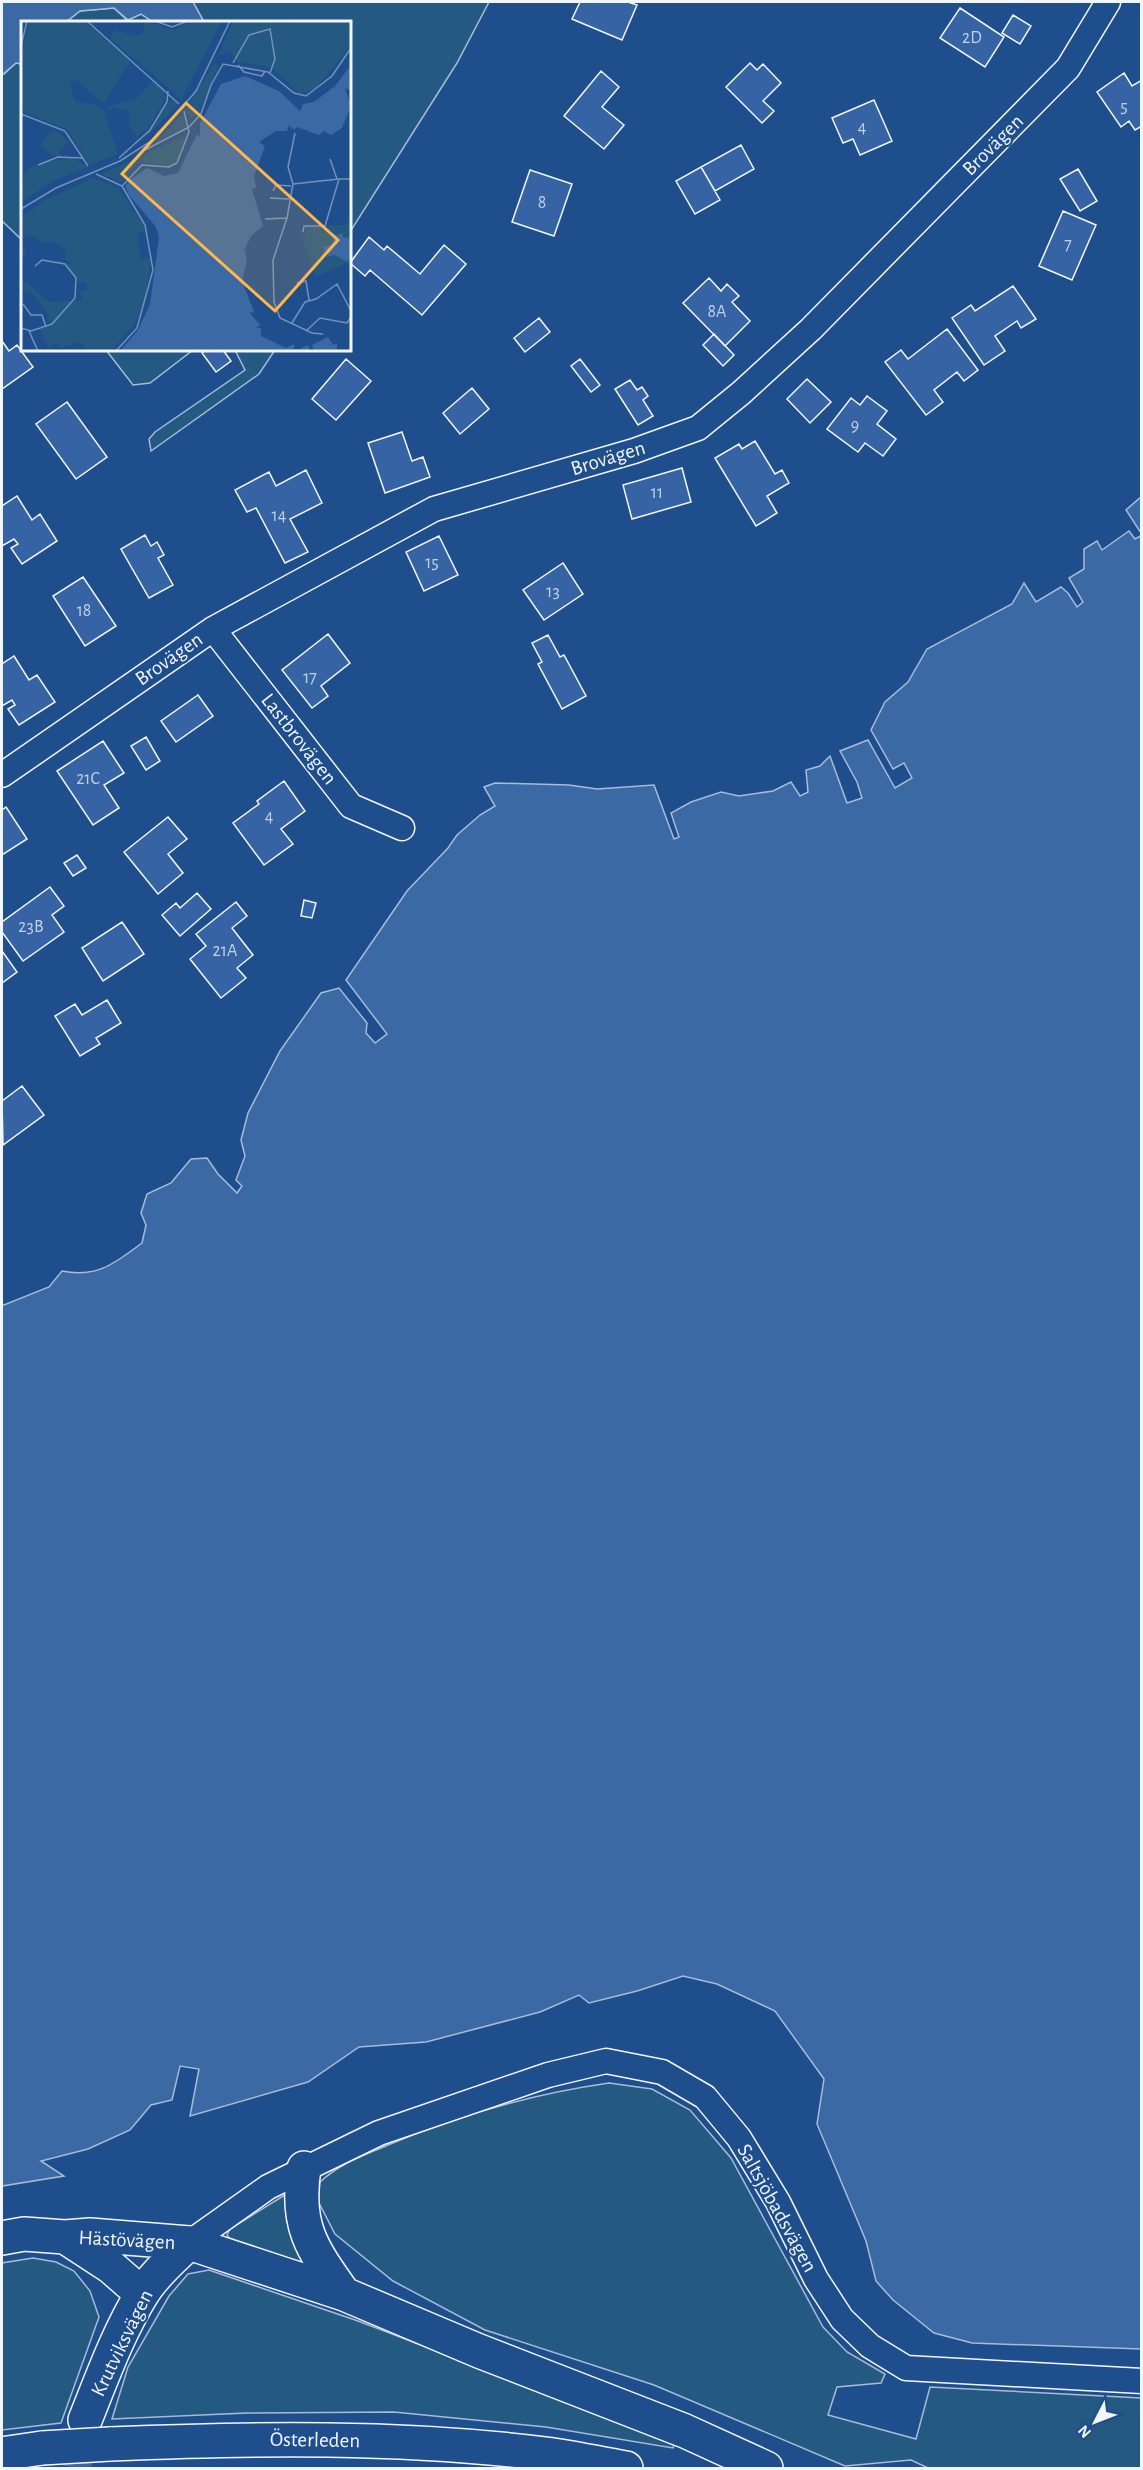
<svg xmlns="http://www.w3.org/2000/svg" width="1143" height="2470" font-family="'Alegreya Sans',sans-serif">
<rect width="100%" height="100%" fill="#1f4e8c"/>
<!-- green -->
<path fill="#245a82" stroke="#a8bbd7" stroke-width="1.5" d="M 193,2 L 489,2 L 457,63 L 350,232 L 350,22 L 204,22 Z
M 114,8 L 127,20 L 141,14 L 153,22 L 66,22 L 80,11 Z
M 16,63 L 22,64 L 22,240 L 2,221 L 2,73 L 4,74 Z
M 106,350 L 193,350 L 150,383 L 133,385 Z
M 235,350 L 275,350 L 259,374 L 151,451 L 149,439 L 155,432 L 245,370 Z
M 609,2083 L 652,2089 L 690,2110 L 731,2158 L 823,2327 L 847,2352 L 885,2374 L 881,2383 L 837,2387 L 828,2415 L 916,2439 L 930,2387 L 1141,2398 L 1141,2468 L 928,2468 L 911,2460 L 845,2466 L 654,2385 L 485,2330 L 393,2281 L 335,2234 L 318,2201 L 320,2182 C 342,2162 361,2157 388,2145 C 459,2115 532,2094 609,2083 Z
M 288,2193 C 285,2224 292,2241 308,2267 L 231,2240 L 227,2235 L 230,2229 Z
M 33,2258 L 56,2262 L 74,2271 L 90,2291 L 99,2317 L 61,2423 L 2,2430 L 2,2263 Z
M 209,2270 L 358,2321 L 675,2442 L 673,2448 L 546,2427 L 394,2412 L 247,2413 L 112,2419 L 128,2367 L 169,2296 L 188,2274 Z"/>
<!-- water -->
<path fill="#3b69a3" stroke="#a8bbd7" stroke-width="1.5" d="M 2,2 L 193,2 L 204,22 L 153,22 L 141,14 L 128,20 L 114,8 L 80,11 L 66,22 L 22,22 L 22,64 L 16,63 L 3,74 L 2,73 Z
M 1141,497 L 1141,533 L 1126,510 Z
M 1129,531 L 1135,539 L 1142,535 L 1141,2349 L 972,2343 L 934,2333 L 893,2300 L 876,2281 L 866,2241 L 817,2124 L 824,2079 L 775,2011 L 717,1984 L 683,1976 L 637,1991 L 589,2003 L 579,1995 L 540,2012 L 426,2042 L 359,2047 L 308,2082 L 190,2116 L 199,2069 L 180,2066 L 172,2100 L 151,2105 L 130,2130 L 88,2149 L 41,2161 L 64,2176 L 2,2186 L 2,1304 L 4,1305 L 49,1287 L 62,1271 C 98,1278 115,1263 142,1243 L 146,1225 L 141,1213 L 147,1194 L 171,1183 L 191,1159 L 207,1158 L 218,1174 L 237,1193 L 242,1186 L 236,1180 L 245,1156 L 241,1140 L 248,1113 L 280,1051 L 321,993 L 339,988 L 367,1023 L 366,1033 L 375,1043 L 387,1034 L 346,980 L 407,891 L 448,848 L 457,835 L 480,815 L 495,806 L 484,787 L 495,783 L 569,785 L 597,789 L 654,785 L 674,839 L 679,837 L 671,813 L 691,802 L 721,792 L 739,796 L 773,791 L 791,782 L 800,796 L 808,792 L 806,770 L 820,766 L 830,756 L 847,803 L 862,798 L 857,782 L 840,751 L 868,740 L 895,788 L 912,778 L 904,763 L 893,769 L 871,730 L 885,702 L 908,682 L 927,649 L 1012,604 L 1024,583 L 1036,602 L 1061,587 L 1068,593 L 1077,607 L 1083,602 L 1069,578 L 1084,569 L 1084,549 L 1097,541 L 1102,550 Z"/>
<!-- building -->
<path fill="#3563a3" stroke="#f2f6ff" stroke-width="1.5" d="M 580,2 L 628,2 L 637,5 L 622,40 L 572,19 Z
M 960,8 L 1004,37 L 985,67 L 940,38 Z
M 1013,15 L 1031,26 L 1020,44 L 1002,33 Z
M 750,63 L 757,70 L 763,64 L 781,83 L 763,101 L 774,111 L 762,123 L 726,87 Z
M 601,71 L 619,87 L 602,107 L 624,125 L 604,149 L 564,116 Z
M 1124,73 L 1132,86 L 1142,80 L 1142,126 L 1135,130 L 1129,121 L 1121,127 L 1097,92 Z
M 874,100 L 892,141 L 860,155 L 853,139 L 843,143 L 832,118 Z
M 741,145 L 754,169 L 715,191 L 701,167 Z
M 701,167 L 720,200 L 695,214 L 676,181 Z
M 1078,169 L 1097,201 L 1080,211 L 1060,179 Z
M 530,170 L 572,184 L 554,236 L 512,222 Z
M 1063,211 L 1096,225 L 1072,280 L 1039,266 Z
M 369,237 L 384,250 L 387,246 L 420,274 L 444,245 L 466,264 L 422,315 L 370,270 L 365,276 L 350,263 Z
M 709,278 L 721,291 L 727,284 L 739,296 L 732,302 L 750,321 L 725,346 L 683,303 Z
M 1013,286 L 1036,319 L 1021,328 L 1017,321 L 995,336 L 1005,351 L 984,365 L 952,318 L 971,305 L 975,311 Z
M 539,318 L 550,332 L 525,352 L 514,338 Z
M 947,329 L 978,370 L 964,381 L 957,372 L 934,390 L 943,402 L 926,415 L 885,362 L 901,350 L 908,359 Z
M 714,334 L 734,355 L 723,366 L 703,345 Z
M 2,341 L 9,351 L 17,345 L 33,367 L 2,389 Z
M 206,350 L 223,350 L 231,361 L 216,372 L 202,353 Z
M 346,359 L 371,381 L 336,420 L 312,399 Z
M 580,359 L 600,385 L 591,392 L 571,366 Z
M 807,379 L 831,402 L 810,423 L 787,399 Z
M 630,380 L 637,390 L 642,387 L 648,396 L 643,400 L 653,416 L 638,425 L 615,389 Z
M 472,388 L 489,409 L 460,434 L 443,413 Z
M 867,396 L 887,411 L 877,424 L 896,439 L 883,456 L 865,443 L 858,452 L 827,429 L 851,398 L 860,405 Z
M 67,402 L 107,457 L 76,479 L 36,424 Z
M 402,432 L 412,461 L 423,457 L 430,477 L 385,493 L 368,443 Z
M 755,441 L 775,474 L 782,470 L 789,483 L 767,496 L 777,513 L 756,526 L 715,458 L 739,444 L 742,449 Z
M 682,468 L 691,502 L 632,519 L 623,485 Z
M 306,470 L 322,503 L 290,519 L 308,552 L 285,563 L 256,508 L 247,512 L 235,490 L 269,472 L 276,486 Z
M 17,496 L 32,520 L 40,514 L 57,541 L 22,564 L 11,548 L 18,544 L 14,539 L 2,546 L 2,506 Z
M 145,535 L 151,546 L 157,542 L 164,555 L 158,558 L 173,585 L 149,598 L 121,549 Z
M 439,536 L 458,575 L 424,591 L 406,552 Z
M 563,563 L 583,594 L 544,620 L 523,590 Z
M 83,577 L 116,626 L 85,646 L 53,596 Z
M 328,634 L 350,663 L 321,686 L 328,696 L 312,708 L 282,670 Z
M 548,635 L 560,657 L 564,655 L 586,696 L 562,709 L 538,664 L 542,662 L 532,643 Z
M 14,656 L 29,680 L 37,675 L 55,702 L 19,725 L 8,709 L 15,705 L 12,700 L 2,706 L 2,664 Z
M 198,695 L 213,716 L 176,742 L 161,721 Z
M 146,737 L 160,761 L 146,770 L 131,746 Z
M 103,741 L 124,773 L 104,785 L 119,808 L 93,825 L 57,771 Z
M 284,781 L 305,811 L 281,829 L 293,844 L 264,865 L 233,823 L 259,804 L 257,801 Z
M 6,807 L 27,839 L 2,855 L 2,810 Z
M 168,817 L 187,839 L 168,854 L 183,873 L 158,894 L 124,852 Z
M 77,855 L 86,868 L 73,876 L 64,863 Z
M 50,887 L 64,906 L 52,915 L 64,932 L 23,961 L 2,932 L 2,922 Z
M 197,893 L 211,909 L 180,936 L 162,915 L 176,903 L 180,908 Z
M 304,900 L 316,903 L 312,918 L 301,916 Z
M 236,902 L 247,916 L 232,928 L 253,955 L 237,968 L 246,978 L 221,998 L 190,959 L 206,946 L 196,934 Z
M 122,922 L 144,954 L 103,981 L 82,948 Z
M 2,951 L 17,972 L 2,983 Z
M 107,1000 L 121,1023 L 96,1038 L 100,1044 L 80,1056 L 55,1016 L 75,1004 L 82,1015 Z
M 22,1086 L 44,1115 L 3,1145 L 2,1101 Z"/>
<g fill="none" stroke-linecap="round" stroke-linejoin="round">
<!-- secondary-tunnel -->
<path stroke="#3f679d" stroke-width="33" stroke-dasharray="33 16" stroke-linecap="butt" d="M 74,2468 L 85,2420"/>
<!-- street casing -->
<g stroke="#f2f6ff" stroke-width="27">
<path id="street" d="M 213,629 L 351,806 L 402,828
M 2,775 L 213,629 L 434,509 L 634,451 L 698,428 L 741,393 L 811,329 L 1068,68 L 1108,2
M 189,2243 L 268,2187 L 379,2133 L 548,2075 L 606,2061 L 662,2072 L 705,2097 L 739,2138 L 778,2202 L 816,2279 L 842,2319 L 870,2346 L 906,2368 L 1142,2381"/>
</g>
<!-- secondary casing -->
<g stroke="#f2f6ff" stroke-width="36">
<path id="secondary" d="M 65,2237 L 111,2267 L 142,2294
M 2,2238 L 24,2234 L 65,2237 L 90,2235 L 189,2243
M 85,2420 C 102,2378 118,2333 142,2294 C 154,2275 172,2259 189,2243"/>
</g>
<!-- highway casing -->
<g stroke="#f2f6ff" stroke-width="36">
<path id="highway" d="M 304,2168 C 295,2226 312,2249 344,2294
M 189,2243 L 344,2294 L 479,2351 L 685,2431 L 766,2468
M 110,2444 C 256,2438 401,2436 546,2454 C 573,2457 600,2464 626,2468
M 2,2454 L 42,2448"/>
</g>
<!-- street -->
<use href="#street" stroke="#1f4e8c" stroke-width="24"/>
<!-- secondary -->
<use href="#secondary" stroke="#1f4e8c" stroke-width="33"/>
<!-- highway -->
<use href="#highway" stroke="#1f4e8c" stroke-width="33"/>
<!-- highway-bridge casing -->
<g stroke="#f2f6ff" stroke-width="36" stroke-linecap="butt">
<path id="highway-bridge" d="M 42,2448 L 110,2444"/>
</g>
<!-- highway-bridge -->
<use href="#highway-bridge" stroke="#1f4e8c" stroke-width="33"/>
</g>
<g text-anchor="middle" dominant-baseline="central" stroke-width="4.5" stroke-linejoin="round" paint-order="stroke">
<!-- number labels -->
<g font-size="18" fill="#c3d1e8">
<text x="972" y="38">2D</text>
<text x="1124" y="107">5</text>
<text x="862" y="128">4</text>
<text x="542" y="203">8</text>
<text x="1068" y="245">7</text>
<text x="717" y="312">8A</text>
<text x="855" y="426">9</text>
<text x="657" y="493">11</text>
<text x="279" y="516">14</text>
<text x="432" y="563">15</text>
<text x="553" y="592">13</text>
<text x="84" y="611">18</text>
<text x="310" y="678">17</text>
<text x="88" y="779">21C</text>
<text x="269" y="817">4</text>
<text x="31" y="927">23B</text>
<text x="225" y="951">21A</text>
</g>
<!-- street labels -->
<g font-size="21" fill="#f2f6ff" stroke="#1f4e8c">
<text transform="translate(993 145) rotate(-45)">Brovägen</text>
<text transform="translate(608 458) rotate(-17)">Brovägen</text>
<text transform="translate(169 659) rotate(-35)">Brovägen</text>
<text transform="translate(299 739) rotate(52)">Lastbrovägen</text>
<text transform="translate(777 2208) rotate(61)">Saltsjöbadsvägen</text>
<text transform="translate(127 2240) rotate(3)">Hästövägen</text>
<text transform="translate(122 2343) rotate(-64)">Krutviksvägen</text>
<text transform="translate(315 2440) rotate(1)">Österleden</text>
</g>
</g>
<!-- overview -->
<g transform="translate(21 21)">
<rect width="330" height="330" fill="#1f4e8c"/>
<path d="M 8,0 L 63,0 L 109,40 L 83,83 L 54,58 L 49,63 L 54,80 L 76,84 L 83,90 L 97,133 L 69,144 L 46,108 L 0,90 L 0,33 ZM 124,0 L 153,9 L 171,0 L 201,0 L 160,78 L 89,17 L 93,9 L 114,15 L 122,12 ZM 212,0 L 330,0 L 330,24 L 295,67 L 279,73 L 251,46 L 217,41 L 209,29 L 198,35 ZM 194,42 L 197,45 L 178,93 L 169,97 L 164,88 ZM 132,60 L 143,70 L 144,78 L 128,106 L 116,116 L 108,105 L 108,90 L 92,86 L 87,90 L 86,86 L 115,78 ZM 151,78 L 157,84 L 121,120 L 148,81 ZM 162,92 L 166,105 L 129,125 L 146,110 ZM 32,108 L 47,120 L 38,132 L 40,135 L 34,136 L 19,125 ZM 161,116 L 165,118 L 155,141 L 149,145 L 121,142 L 122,136 L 100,161 L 80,153 ZM 50,136 L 67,146 L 32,160 L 0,181 L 0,157 L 10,145 ZM 72,157 L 97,167 L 123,204 L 124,211 L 117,212 L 117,223 L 121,238 L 130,237 L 124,281 L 112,305 L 90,330 L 67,330 L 58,321 L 39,327 L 36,321 L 27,326 L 19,308 L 30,305 L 25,290 L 9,270 L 0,270 L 0,261 L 8,263 L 27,281 L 62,280 L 59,270 L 66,269 L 65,261 L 58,262 L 47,245 L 50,240 L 41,238 L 45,236 L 43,227 L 33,220 L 23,222 L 10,214 L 1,217 L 6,237 L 0,234 L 0,197 L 24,179 ZM 327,197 L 330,217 L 315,213 L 312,224 L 303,226 L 303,230 L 308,237 L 314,234 L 326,241 L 330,237 L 330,247 L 325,242 L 295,256 L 280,214 L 281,203 L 281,214 L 284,214 L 286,206 L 325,204 Z" fill="#245a82"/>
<path d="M 330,44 L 330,70 L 324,67 L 330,85 L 321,107 L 310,114 L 303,110 L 298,114 L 276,106 L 273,109 L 268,104 L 266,110 L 255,110 L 238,121 L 244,125 L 233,155 L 235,167 L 231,168 L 242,205 L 230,215 L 224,228 L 220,228 L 224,229 L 226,240 L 221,260 L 234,293 L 232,291 L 229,292 L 239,304 L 235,307 L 240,307 L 240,315 L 265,327 L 273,323 L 273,328 L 279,328 L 287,324 L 289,330 L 99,330 L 117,309 L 129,283 L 138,216 L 135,206 L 108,174 L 104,165 L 109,159 L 126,147 L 143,155 L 157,152 L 176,113 L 179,116 L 179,102 L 200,63 L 224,55 L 258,70 L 279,90 L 282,83 L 293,81 L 314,65 ZM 322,212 L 322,216 L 330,217 L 330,237 L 326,241 L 314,234 L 306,236 L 307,232 L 303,230 L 303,226 L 312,224 L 312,215 ZM 307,316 L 312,324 L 316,322 L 316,330 L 293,330 L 291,324 Z" fill="#3b69a3"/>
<path fill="none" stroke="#7391ba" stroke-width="1.5" d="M 66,0 L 158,83M 134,0 L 151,6 L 167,0M 0,25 L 6,0M 212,42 L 228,14 L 249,8 L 254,38 L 249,52M 217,44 L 223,51 L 241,55 L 244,50M 0,93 L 44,110 L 67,145M 168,106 L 180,93 L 190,64 L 202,43 L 247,51 L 273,72 L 285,75 L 311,55 L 330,27M 274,112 L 267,146 L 272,163 L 266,197 L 252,239 L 253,281 L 259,297 L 291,312 L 302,313M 124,129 L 168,106M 98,137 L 129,109 L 146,81 L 147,70M 309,138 L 316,158M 17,144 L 37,136 L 61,137M 75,153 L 101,165M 272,163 L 318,158M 252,170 L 255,164 L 270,165M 249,177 L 268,178M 0,188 L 35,167 L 99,140 L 135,117 L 175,70 L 209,0M 244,198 L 266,197M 282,211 L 283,205 L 304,205 L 318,158 L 330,158M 276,262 L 285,260 L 288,279M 2,283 L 10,294 L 21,294 L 25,306M 271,302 L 284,281 L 295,278 L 316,263 L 330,290M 0,307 L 10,310 L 31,303 L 54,277 L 55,257 L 44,243 L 21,239 L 14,245M 286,309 L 299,297 L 326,302 L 330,296M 8,310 L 17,330M 95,330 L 116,307 L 132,249 L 124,204 L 101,165 L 121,144 L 148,146 L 156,142 L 168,111 L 163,90"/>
<path fill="#ffb74d" fill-opacity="0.15" stroke="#ffb74d" stroke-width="3" d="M 165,82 L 317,219 L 254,290 L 101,153 Z"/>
<rect width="330" height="330" fill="none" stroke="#f2f6ff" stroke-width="3"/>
</g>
<!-- border -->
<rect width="1143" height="2470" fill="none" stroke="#f2f6ff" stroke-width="6"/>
<!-- north arrow -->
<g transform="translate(1095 2422) rotate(228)" stroke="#1f4e8c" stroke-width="4.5" paint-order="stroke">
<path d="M0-4.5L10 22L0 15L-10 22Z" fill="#f2f6ff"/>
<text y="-9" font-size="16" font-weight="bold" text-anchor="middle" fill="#f2f6ff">N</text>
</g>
</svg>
